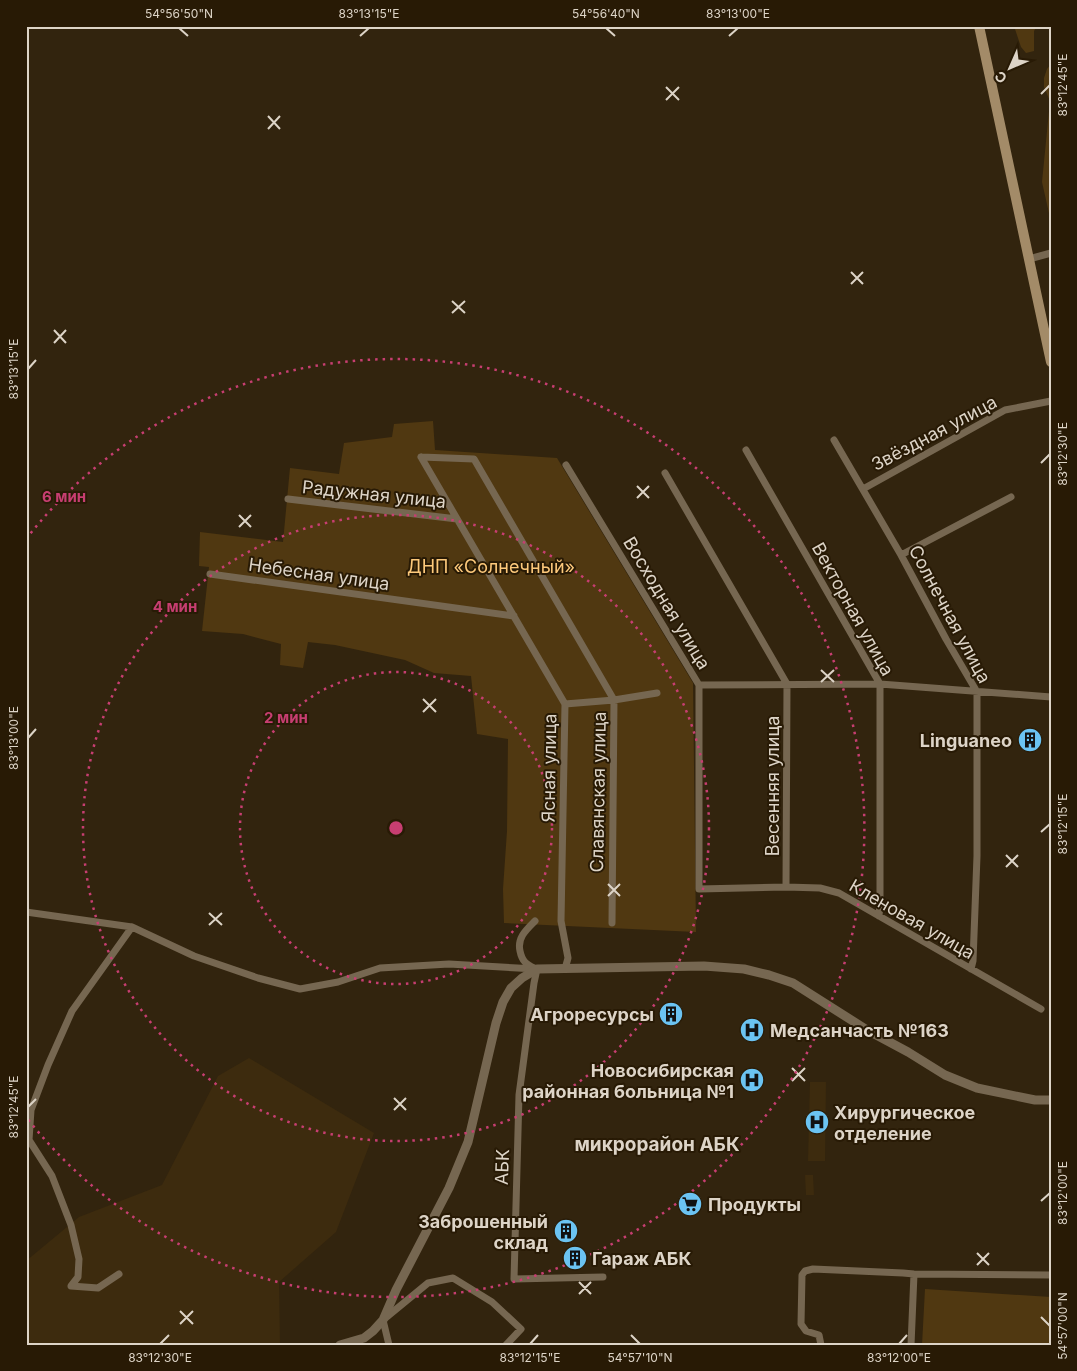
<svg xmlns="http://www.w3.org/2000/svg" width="1077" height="1371" font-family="Inter,sans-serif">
<rect width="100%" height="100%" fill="#32240e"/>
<!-- built -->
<path fill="#3d2b0e" d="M 249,1058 L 374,1133 L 336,1232 L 279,1282 L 280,1345 L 26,1345 L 26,1261 L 79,1217 L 162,1185 L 218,1076 Z
M 810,1082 L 826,1082 L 825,1161 L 808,1161 Z
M 805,1175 L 813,1175 L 814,1195 L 806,1195 Z"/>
<!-- green -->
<path fill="#503811" d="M 1014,26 L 1037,26 L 1034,31 L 1034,51 L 1026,53 L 1021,47 Z
M 1051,64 L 1051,222 L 1042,182 L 1050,101 L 1044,87 L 1044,78 L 1047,69 Z
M 433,421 L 435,450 L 557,458 L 693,683 L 696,932 L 504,923 L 503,889 L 507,831 L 508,739 L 477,734 L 471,676 L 434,673 L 405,660 L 335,645 L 308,642 L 303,668 L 280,665 L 281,644 L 243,634 L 202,631 L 209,567 L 199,566 L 200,532 L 283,542 L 290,468 L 339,474 L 344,443 L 392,437 L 394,424 Z
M 925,1289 L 1051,1297 L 1051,1345 L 922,1345 Z"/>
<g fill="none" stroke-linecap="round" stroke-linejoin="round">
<!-- minor -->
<path stroke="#766751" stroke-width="7" d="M 1029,259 L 1051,253
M 834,440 L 901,555 L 946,639 L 977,692 L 977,856 L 973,961 L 971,969
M 746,450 L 880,684 L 880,904 L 879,916
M 421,457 L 474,459 L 614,700 L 612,923
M 421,457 L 565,704 L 561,921 L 568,958 L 565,969
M 566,465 L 699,685 L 699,889 L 786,887 L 820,888 L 839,893 L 1041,1009
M 665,473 L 787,684 L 786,887
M 863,489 L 1005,410 L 1051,401
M 288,499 L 457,519
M 901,555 L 1011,497
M 210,574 L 514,616
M 699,685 L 880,684 L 1051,697
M 565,704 L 614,700 L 657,693
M 26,912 L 132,927 L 194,956 L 258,978 L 300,989 L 338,982 L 380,968 L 449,964 L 536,969
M 534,968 C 526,964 522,961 520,951 C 517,938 526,930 535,921
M 537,969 L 534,983 L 519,1095 L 514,1279 L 603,1277
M 119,1274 L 98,1288 L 71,1286 L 78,1277 L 79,1259 L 71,1225 L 52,1176 L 29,1140 L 31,1110 L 48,1065 L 72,1011 L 132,927
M 389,1345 L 383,1320 L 428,1283 L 453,1278 L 492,1302 L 521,1329 L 506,1345
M 821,1345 L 819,1335 L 806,1331 L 801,1324 L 802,1275 L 805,1271 L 813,1269 L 903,1273 L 914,1274 L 1051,1275
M 911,1345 L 914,1274"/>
<!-- tertiary -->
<path stroke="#766751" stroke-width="9" d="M 340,1345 L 364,1338 L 373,1331 L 383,1320 L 396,1290 L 449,1188 L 468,1142 L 496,1023 L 503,1002 L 511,988 L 522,978 L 537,969 L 704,966 L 744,969 L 769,975 L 793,983 L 867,1030 L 908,1052 L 945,1075 L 977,1088 L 1035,1100 L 1051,1100"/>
<!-- secondary -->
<path stroke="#a38b68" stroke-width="10" d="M 979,26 L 1051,362"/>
</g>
<!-- ticks -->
<path fill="none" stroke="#ddd4c7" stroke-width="2" d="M 179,28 L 188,36M 606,28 L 615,36M 360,36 L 369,28M 729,36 L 738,28M 666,87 L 679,100M 1041,94 L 1050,85M 666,100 L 679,87M 268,116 L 280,129M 268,129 L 280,116M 851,272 L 863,284M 851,284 L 863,272M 452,301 L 465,313M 452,313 L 465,301M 54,330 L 66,343M 54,343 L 66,330M 28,369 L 36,360M 1041,463 L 1050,454M 637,486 L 649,498M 637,498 L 649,486M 239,515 L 251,527M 239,527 L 251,515M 821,670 L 834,682M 821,682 L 834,670M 423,699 L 436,712M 423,712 L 436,699M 28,738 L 36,729M 1041,832 L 1050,824M 1006,855 L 1018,867M 1006,867 L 1018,855M 608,884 L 620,896M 608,896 L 620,884M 209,913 L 222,925M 209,925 L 222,913M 792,1068 L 805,1081M 792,1081 L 805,1068M 394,1098 L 406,1110M 28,1107 L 36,1099M 394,1110 L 406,1098M 1041,1201 L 1050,1193M 977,1253 L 989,1265M 977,1265 L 989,1253M 579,1282 L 591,1294M 579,1294 L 591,1282M 180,1311 L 193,1324M 1041,1317 L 1050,1326M 180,1324 L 193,1311M 631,1335 L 640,1344M 160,1344 L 169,1335M 530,1344 L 538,1335M 899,1344 L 907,1335"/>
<!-- distance rings -->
<g fill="none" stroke="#c73e71" stroke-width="2.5" stroke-dasharray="2.5 5">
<circle cx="396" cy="828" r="156"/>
<circle cx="396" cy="828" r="313"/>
<path d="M26 539A469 469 0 1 1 26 1117"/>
</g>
<!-- icons -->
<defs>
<g id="building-disc" transform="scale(1.25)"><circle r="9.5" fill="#6bc3f2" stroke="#281a05"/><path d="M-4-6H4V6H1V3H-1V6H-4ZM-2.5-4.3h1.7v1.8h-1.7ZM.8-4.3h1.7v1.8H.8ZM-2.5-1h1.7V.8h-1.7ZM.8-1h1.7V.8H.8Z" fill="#111"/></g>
<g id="hospital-disc" transform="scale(1.25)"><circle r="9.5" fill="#6bc3f2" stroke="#281a05"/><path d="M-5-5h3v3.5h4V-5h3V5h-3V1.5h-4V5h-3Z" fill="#111"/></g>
<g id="supermarket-disc" transform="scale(1.25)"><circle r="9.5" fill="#6bc3f2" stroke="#281a05"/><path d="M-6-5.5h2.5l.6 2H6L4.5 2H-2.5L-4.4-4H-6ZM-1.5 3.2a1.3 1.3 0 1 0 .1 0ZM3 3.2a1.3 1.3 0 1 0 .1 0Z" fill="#111"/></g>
</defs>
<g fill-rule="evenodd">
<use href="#building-disc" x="1030" y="740"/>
<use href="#building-disc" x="671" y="1014"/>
<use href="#hospital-disc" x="752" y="1030"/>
<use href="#hospital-disc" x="752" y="1080"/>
<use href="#hospital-disc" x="817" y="1122"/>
<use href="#supermarket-disc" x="690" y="1204"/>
<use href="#building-disc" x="566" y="1231"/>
<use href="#building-disc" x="575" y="1258"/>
</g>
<g text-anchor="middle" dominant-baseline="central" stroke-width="4" stroke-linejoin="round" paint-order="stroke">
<!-- street labels -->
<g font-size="18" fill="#ddd4c7" stroke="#281a05">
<text transform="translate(934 433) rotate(-28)">Звёздная улица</text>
<text transform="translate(374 494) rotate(6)">Радужная улица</text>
<text transform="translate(319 574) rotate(8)">Небесная улица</text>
<text transform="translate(667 603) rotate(59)">Восходная улица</text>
<text transform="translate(853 609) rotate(61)">Векторная улица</text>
<text transform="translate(950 614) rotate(62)">Солнечная улица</text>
<text transform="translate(549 768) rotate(-89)">Ясная улица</text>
<text transform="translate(772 786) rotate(-90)">Весенняя улица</text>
<text transform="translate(598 792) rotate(-89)">Славянская улица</text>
<text transform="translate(912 919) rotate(30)">Кленовая улица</text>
<text transform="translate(502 1167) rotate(-88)">АБК</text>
</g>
<!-- park labels -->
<g font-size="18" fill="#fdc97b" stroke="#281a05">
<text x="491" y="566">ДНП «Солнечный»</text>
</g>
<!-- poi labels -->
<g font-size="18" font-weight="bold" fill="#ddd4c7" stroke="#281a05" text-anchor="end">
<text x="1012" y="740">Linguaneo</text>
<text x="654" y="1014">Агроресурсы</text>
<text x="770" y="1030" text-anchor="start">Медсанчасть №163</text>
<text x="734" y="1070">Новосибирская<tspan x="734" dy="21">районная больница №1</tspan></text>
<text x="834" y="1112" text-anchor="start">Хирургическое<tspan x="834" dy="21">отделение</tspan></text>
<text x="708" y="1204" text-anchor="start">Продукты</text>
<text x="548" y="1221">Заброшенный<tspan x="548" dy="21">склад</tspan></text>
<text x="592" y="1258" text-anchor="start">Гараж АБК</text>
</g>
<!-- neighbourhood labels -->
<g font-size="19" font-weight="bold" fill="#ddd4c7" stroke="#281a05">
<text x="657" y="1144">микрорайон АБК</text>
</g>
</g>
<circle cx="396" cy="828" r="8" fill="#c73e71" stroke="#281a05" stroke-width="2.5"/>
<g font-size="15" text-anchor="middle" font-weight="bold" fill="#c73e71" stroke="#281a05" stroke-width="4" stroke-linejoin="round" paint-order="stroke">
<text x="64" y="502">6 мин</text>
<text x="175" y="612">4 мин</text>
<text x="286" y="723">2 мин</text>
</g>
<!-- border -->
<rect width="1077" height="1371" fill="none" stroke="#281a05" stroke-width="55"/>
<!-- north arrow -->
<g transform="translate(1010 68) rotate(225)" stroke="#281a05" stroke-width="4" paint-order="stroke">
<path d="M0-4L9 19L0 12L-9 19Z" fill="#ddd4c7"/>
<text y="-8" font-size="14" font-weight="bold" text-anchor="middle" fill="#ddd4c7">С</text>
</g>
<rect x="28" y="28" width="1022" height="1316" fill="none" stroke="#ddd4c7" stroke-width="2"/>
<g font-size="12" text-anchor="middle" fill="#ddd4c7">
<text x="179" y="18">54°56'50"N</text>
<text x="369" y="18">83°13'15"E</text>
<text x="606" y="18">54°56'40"N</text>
<text x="738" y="18">83°13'00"E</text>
<text transform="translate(1063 85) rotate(-90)" y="4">83°12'45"E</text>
<text transform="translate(14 369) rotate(-90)" y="4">83°13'15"E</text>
<text transform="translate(1063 454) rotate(-90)" y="4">83°12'30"E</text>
<text transform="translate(14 738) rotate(-90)" y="4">83°13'00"E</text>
<text transform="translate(1063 824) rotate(-90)" y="4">83°12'15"E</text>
<text transform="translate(14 1107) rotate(-90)" y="4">83°12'45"E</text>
<text transform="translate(1063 1193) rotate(-90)" y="4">83°12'00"E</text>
<text transform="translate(1063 1326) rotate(-90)" y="4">54°57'00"N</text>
<text x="160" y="1362">83°12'30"E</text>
<text x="530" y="1362">83°12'15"E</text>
<text x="640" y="1362">54°57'10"N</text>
<text x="899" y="1362">83°12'00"E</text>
</g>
</svg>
